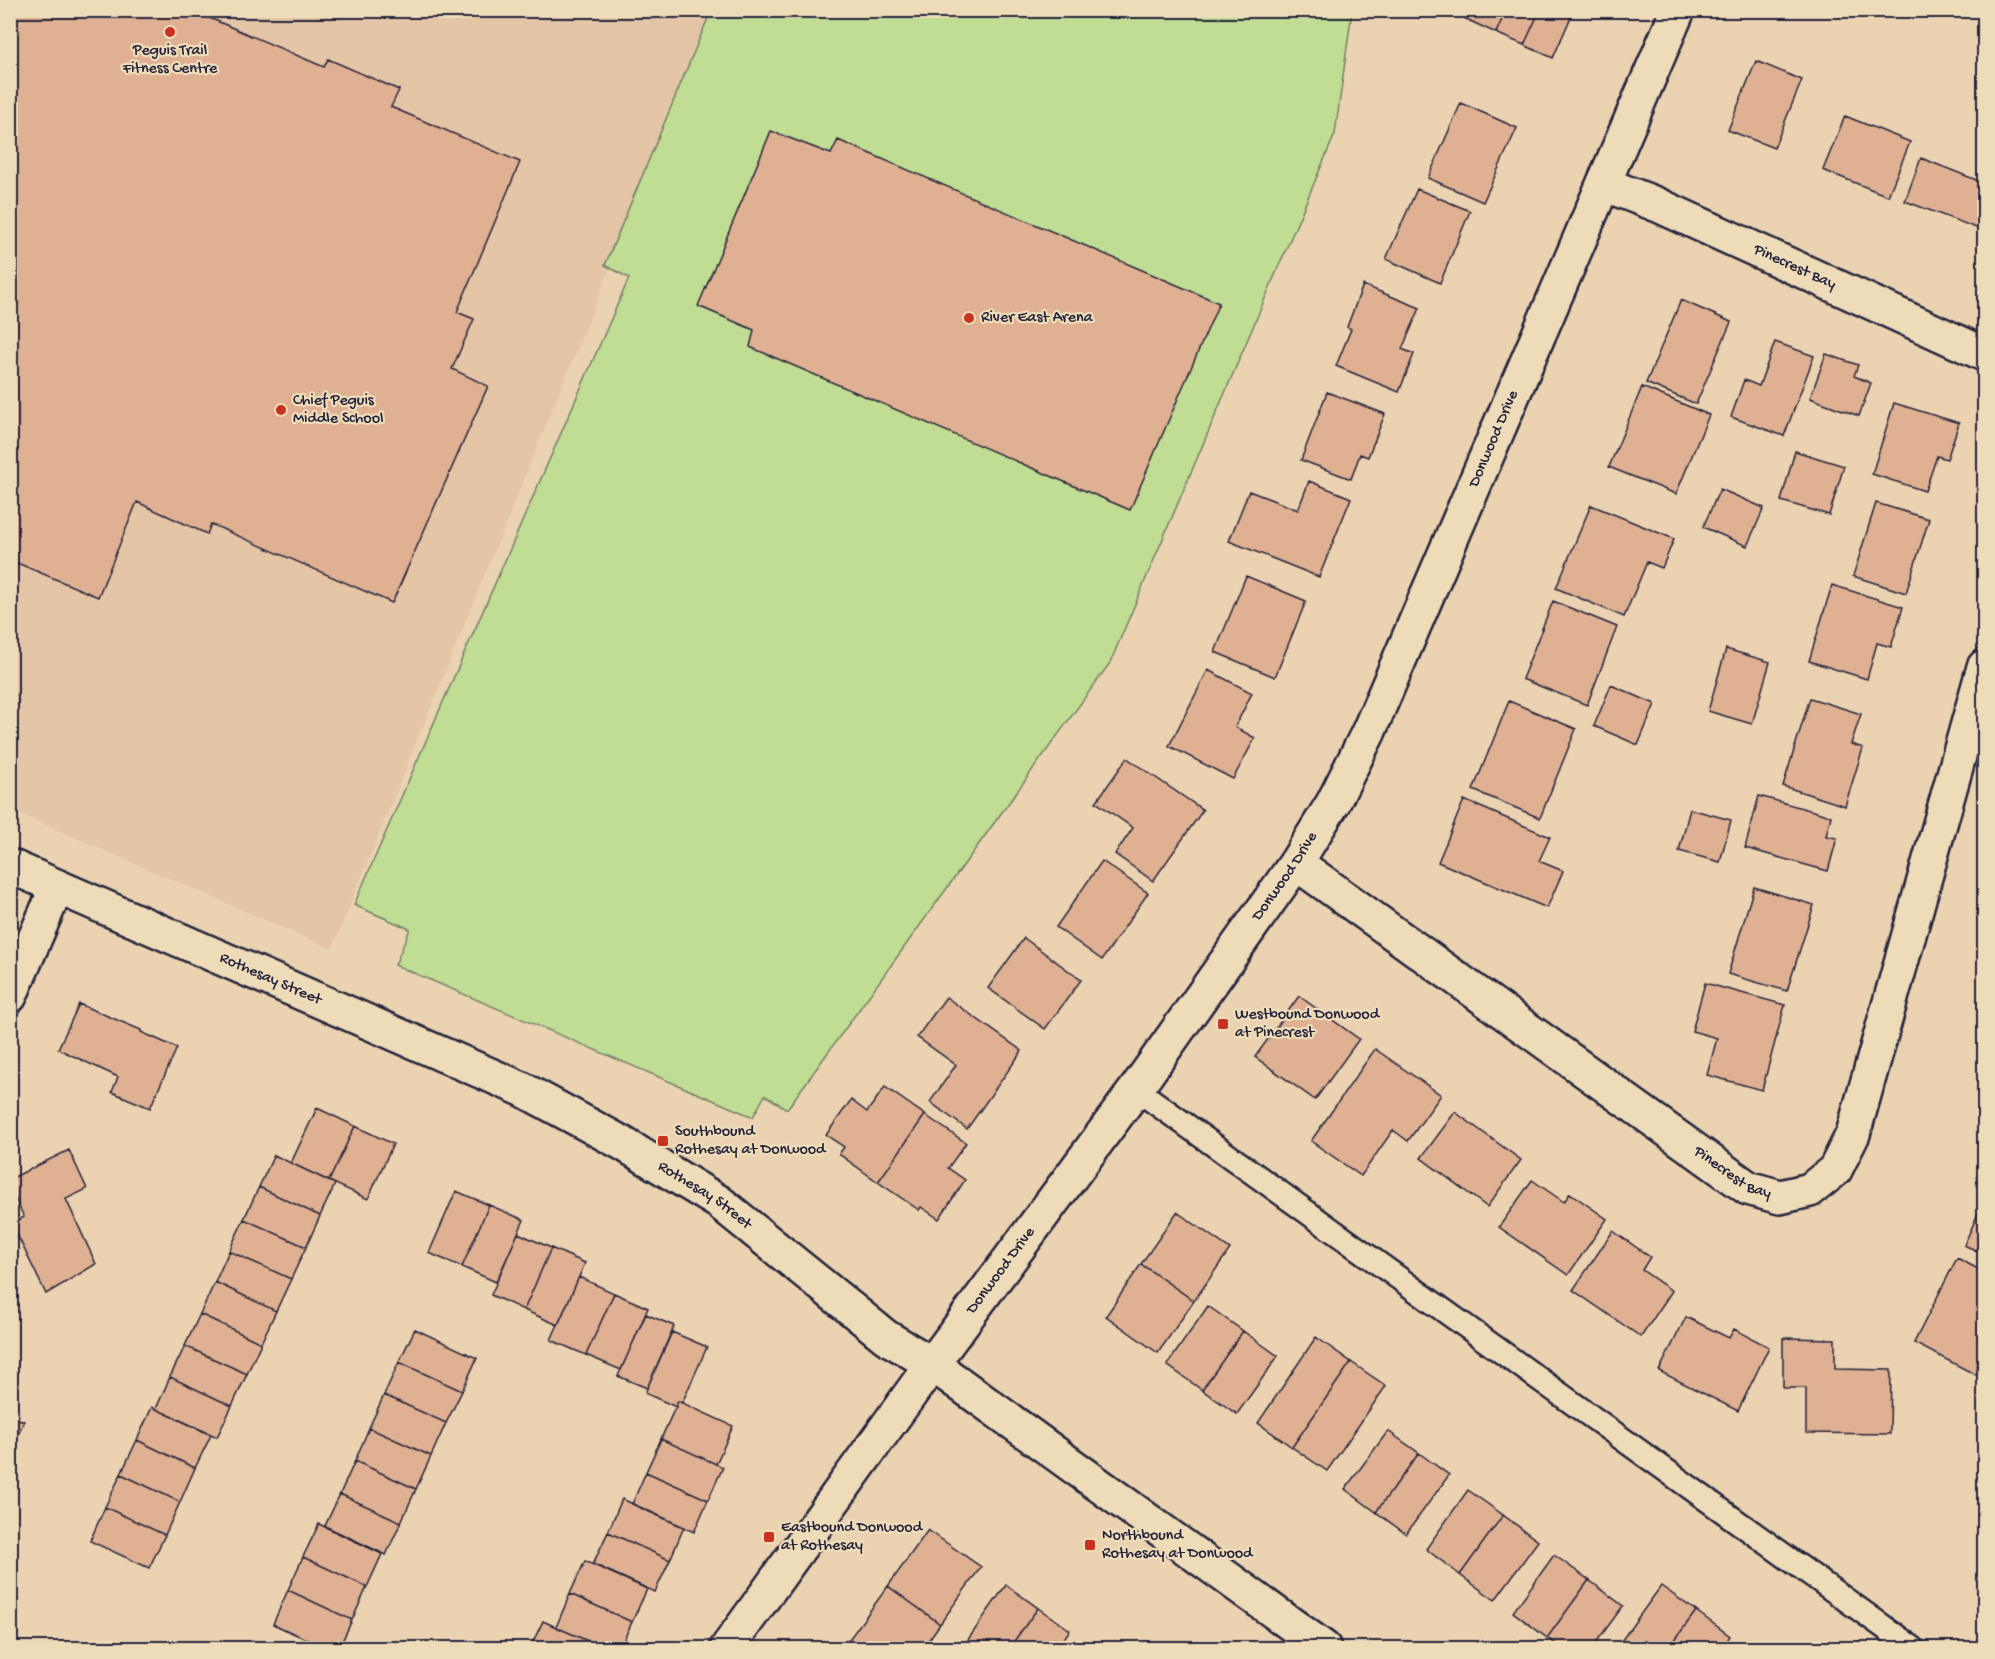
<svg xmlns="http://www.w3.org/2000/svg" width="1995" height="1659" font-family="'Gochi Hand',sans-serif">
<rect width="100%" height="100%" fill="#ebd3b1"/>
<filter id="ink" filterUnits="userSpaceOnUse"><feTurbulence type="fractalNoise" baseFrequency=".0167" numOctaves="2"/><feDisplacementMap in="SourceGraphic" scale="12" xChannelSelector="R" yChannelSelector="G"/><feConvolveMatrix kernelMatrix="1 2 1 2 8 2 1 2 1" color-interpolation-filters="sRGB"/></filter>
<g filter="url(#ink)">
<!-- built -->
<path fill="#e4c5a6" d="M 11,11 L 715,11 L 332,949 L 11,810 Z"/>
<!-- green -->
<path fill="#c1dc93" stroke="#727f67" stroke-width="1.5" d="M 711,11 L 1352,11 L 1335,134 L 1110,663 L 787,1109 L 765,1095 L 753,1117 L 395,965 L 410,929 L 354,905 L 629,278 L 605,265 Z"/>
<!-- building -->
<path fill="#e0b092" stroke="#22223b" stroke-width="1.5" d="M 10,10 L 199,10 L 198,13 L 324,67 L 328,59 L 399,90 L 391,107 L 520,162 L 457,312 L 474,319 L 452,369 L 488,386 L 392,603 L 211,524 L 207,534 L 137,502 L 98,597 L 10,560 Z
M 1447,10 L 1472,10 L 1468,20 Z
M 1472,10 L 1506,10 L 1496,33 L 1468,20 Z
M 1506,10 L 1540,10 L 1524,45 L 1496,33 Z
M 1540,10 L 1574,10 L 1553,58 L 1524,45 Z
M 1756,61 L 1802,80 L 1774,148 L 1728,130 Z
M 1461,103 L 1517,128 L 1483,202 L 1428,178 Z
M 1845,116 L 1910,142 L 1888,196 L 1823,170 Z
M 771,131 L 831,154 L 838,140 L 1219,303 L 1130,510 L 750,347 L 754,330 L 698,306 Z
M 1921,158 L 1984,183 L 1984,231 L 1905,201 Z
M 1417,189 L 1470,211 L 1440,283 L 1386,259 Z
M 1363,285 L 1420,308 L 1402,349 L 1414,354 L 1399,392 L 1336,366 L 1351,329 L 1347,327 Z
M 1681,300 L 1731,322 L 1696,404 L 1646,383 Z
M 1775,342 L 1814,356 L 1784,436 L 1731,417 L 1744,380 L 1759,386 Z
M 1826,354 L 1858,365 L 1854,376 L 1871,383 L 1859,416 L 1810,398 Z
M 1642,387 L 1709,415 L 1676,494 L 1609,467 Z
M 1327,392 L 1385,414 L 1368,457 L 1360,454 L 1351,479 L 1301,460 Z
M 1894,403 L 1959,423 L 1947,459 L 1937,456 L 1925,491 L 1872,474 Z
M 1795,451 L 1844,466 L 1829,515 L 1781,501 Z
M 1309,481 L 1351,498 L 1319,577 L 1229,541 L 1249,491 L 1298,510 Z
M 1720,489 L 1764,508 L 1747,546 L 1703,527 Z
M 1876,503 L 1929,519 L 1906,593 L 1853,576 Z
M 1591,505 L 1674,539 L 1662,568 L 1647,562 L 1624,617 L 1556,588 Z
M 1246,576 L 1306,601 L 1275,677 L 1215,652 Z
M 1832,585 L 1903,607 L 1891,647 L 1877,643 L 1867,679 L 1809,661 Z
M 1553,601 L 1617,627 L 1587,705 L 1522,679 Z
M 1726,649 L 1770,662 L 1752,724 L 1708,711 Z
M 1208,670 L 1252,693 L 1235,727 L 1255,738 L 1233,779 L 1169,746 Z
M 1611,685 L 1655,704 L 1638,745 L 1594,726 Z
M 1810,698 L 1861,714 L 1851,744 L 1863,748 L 1845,806 L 1783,786 Z
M 1509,701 L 1576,729 L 1540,818 L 1473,790 Z
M 1127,758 L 1203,810 L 1153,881 L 1115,854 L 1133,828 L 1096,802 Z
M 1759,796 L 1831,816 L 1826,836 L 1837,838 L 1828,871 L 1745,848 Z
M 1464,800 L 1550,837 L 1539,861 L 1563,871 L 1547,908 L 1438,862 Z
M 1690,809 L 1731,820 L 1720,862 L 1679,851 Z
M 1102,861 L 1148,893 L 1102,960 L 1056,927 Z
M 1754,887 L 1814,905 L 1787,991 L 1728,974 Z
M 1024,938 L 1081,980 L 1045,1029 L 988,988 Z
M 1705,983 L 1785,1005 L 1762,1090 L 1707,1075 L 1717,1038 L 1692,1031 Z
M 1299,996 L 1359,1039 L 1315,1100 L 1255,1057 Z
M 946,997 L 1022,1051 L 967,1129 L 930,1102 L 956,1065 L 917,1037 Z
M 79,1004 L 141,1030 L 141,1032 L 177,1048 L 150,1108 L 112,1092 L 118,1077 L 58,1049 Z
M 1375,1049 L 1441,1095 L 1408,1141 L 1393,1130 L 1361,1176 L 1311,1141 Z
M 885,1087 L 925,1115 L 878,1182 L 839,1154 L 844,1147 L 826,1135 L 851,1100 L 867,1112 Z
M 317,1108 L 355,1126 L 329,1181 L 291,1163 Z
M 1455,1112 L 1521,1160 L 1487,1207 L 1421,1158 Z
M 925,1115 L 966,1143 L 948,1168 L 965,1180 L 939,1219 L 921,1207 L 919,1210 L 878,1182 Z
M 355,1126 L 393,1144 L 368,1199 L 329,1181 Z
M 69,1150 L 87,1189 L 66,1199 L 96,1264 L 46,1294 L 12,1224 L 24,1217 L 10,1188 L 10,1179 Z
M 274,1155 L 335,1184 L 320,1216 L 259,1187 Z
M 1532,1180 L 1564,1202 L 1570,1193 L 1607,1219 L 1568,1275 L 1499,1227 Z
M 259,1187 L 320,1216 L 306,1247 L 244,1219 Z
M 456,1191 L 489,1205 L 462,1267 L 429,1253 Z
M 1984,1200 L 1984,1254 L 1964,1245 Z
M 489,1205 L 524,1220 L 496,1282 L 462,1267 Z
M 1177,1212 L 1230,1249 L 1194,1301 L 1141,1264 Z
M 244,1219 L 306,1247 L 291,1279 L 229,1251 Z
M 1613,1231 L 1650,1257 L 1642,1270 L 1672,1291 L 1641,1337 L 1573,1290 Z
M 518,1233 L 551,1248 L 524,1310 L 491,1295 Z
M 551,1248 L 585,1263 L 558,1325 L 524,1310 Z
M 229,1251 L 291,1279 L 276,1311 L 215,1282 Z
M 1957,1258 L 1984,1272 L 1984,1379 L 1914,1343 Z
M 1141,1264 L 1194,1301 L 1158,1353 L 1106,1316 Z
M 579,1277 L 614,1293 L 586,1355 L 551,1340 Z
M 215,1282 L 276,1311 L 261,1343 L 200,1314 Z
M 614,1293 L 648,1308 L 621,1370 L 586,1355 Z
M 1208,1306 L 1243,1331 L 1202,1390 L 1167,1365 Z
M 200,1314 L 261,1343 L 247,1374 L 185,1346 Z
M 646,1314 L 674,1326 L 647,1388 L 618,1376 Z
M 1686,1317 L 1729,1338 L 1734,1329 L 1769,1347 L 1738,1411 L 1659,1371 Z
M 415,1329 L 477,1358 L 462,1391 L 399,1362 Z
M 1243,1331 L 1278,1356 L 1237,1414 L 1202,1390 Z
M 672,1332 L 707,1347 L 682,1403 L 678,1401 L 676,1407 L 645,1393 Z
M 1316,1337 L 1351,1362 L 1292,1447 L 1258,1423 Z
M 1783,1338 L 1835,1339 L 1835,1369 L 1891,1370 L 1890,1434 L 1806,1433 L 1806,1388 L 1783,1388 Z
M 185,1346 L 247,1374 L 232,1406 L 170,1377 Z
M 399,1362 L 462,1391 L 446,1423 L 384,1395 Z
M 1351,1362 L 1386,1386 L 1327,1471 L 1292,1447 Z
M 170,1377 L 232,1406 L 217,1437 L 156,1409 Z
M 384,1395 L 446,1423 L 431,1456 L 369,1428 Z
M 678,1401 L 733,1426 L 716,1464 L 661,1439 Z
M 152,1407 L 211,1435 L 195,1468 L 137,1440 Z
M 10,1416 L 24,1421 L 10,1454 Z
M 369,1428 L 431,1456 L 416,1489 L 355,1461 Z
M 1388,1431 L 1419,1453 L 1376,1512 L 1345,1489 Z
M 661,1439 L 723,1467 L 708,1500 L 646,1472 Z
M 137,1440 L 195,1468 L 180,1502 L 121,1474 Z
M 1419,1453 L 1449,1475 L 1406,1534 L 1376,1512 Z
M 355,1461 L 416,1489 L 401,1522 L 340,1494 Z
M 646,1472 L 708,1500 L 694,1532 L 632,1504 Z
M 121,1474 L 180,1502 L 165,1535 L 105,1507 Z
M 1468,1490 L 1503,1515 L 1460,1575 L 1426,1549 Z
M 340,1494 L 401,1522 L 386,1555 L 325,1526 Z
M 622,1499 L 684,1527 L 670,1560 L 608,1532 Z
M 105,1507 L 165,1535 L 149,1568 L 90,1541 Z
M 1503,1515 L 1538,1541 L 1495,1600 L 1460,1575 Z
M 319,1524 L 382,1554 L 367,1587 L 303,1557 Z
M 928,1530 L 981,1567 L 940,1624 L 888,1586 Z
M 608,1532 L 670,1560 L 655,1592 L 593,1564 Z
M 1554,1555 L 1589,1580 L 1547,1638 L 1513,1612 Z
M 303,1557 L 367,1587 L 352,1620 L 288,1590 Z
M 585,1561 L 647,1589 L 632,1622 L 570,1594 Z
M 1589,1580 L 1623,1606 L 1592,1648 L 1562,1648 L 1547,1638 Z
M 1006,1585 L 1038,1608 L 1009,1648 L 977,1648 L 967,1641 Z
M 888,1586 L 940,1624 L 923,1648 L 855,1648 L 847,1642 Z
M 1661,1586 L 1696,1611 L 1669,1648 L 1616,1648 Z
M 288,1590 L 352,1620 L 339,1648 L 326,1648 L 273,1624 Z
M 570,1594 L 632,1622 L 620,1648 L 604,1648 L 556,1627 Z
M 1038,1608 L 1070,1630 L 1057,1648 L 1009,1648 Z
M 1696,1611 L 1730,1636 L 1722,1648 L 1669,1648 Z
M 543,1621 L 556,1627 L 604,1648 L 530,1648 Z"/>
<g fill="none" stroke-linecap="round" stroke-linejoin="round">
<!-- lane casing -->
<g stroke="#22223b" stroke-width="27">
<path id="lane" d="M 1136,1089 L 1913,1648"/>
</g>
<!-- street casing -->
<g stroke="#22223b" stroke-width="38">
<g id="street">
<path id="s1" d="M 1604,184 L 1658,205 L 1984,354"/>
<path id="s2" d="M 1296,863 L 1748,1188 L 1780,1197 L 1810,1190 L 1835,1170 L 1853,1134 L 1984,667"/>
<path d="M 10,996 L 57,887"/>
<path id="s3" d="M 932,1364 L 1136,1089 L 1296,863 L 1333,803 L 1368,733 L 1678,10"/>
</g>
</g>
<!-- secondary casing -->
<g stroke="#22223b" stroke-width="38">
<g id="secondary">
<path id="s4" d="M 10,866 L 522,1089 L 622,1143 L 719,1202 L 886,1337 L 932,1364 L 1324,1648"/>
<path d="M 727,1648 L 932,1364"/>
</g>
</g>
<!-- lane -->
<use href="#lane" stroke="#eedcb9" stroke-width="22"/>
<!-- street -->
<use href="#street" stroke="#eedcb9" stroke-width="33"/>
<!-- secondary -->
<use href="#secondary" stroke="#eedcb9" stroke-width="33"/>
</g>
</g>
<!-- markers -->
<g fill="#c8321e" stroke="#eedcb9" stroke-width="2">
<circle cx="170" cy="32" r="6"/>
<circle cx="969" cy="318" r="6"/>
<circle cx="281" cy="410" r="6"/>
<rect x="1217" y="1018" width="12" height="12" rx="3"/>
<rect x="657" y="1135" width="12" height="12" rx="3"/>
<rect x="763" y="1531" width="12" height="12" rx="3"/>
<rect x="1084" y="1539" width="12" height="12" rx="3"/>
</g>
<g text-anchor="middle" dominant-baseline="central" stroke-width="4.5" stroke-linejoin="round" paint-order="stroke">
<!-- poi labels -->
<g font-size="16" fill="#22223b" stroke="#eedcb9" text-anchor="start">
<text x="170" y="51" text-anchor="middle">Peguis Trail<tspan x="170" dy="18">Fitness Centre</tspan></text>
<text x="981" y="318">River East Arena</text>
<text x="293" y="401">Chief Peguis<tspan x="293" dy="18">Middle School</tspan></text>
<text x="1235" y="1015">Westbound Donwood<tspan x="1235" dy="18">at Pinecrest</tspan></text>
<text x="675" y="1132">Southbound<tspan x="675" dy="18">Rothesay at Donwood</tspan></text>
<text x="781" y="1528">Eastbound Donwood<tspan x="781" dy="18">at Rothesay</tspan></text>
<text x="1102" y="1536">Northbound<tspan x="1102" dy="18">Rothesay at Donwood</tspan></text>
</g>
<!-- street labels -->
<g font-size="16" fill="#22223b" stroke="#eedcb9">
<text stroke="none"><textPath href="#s1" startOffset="208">Pinecrest Bay</textPath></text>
<text stroke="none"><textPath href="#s3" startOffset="1088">Donwood Drive</textPath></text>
<text stroke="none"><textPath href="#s3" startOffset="602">Donwood Drive</textPath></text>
<text stroke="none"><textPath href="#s4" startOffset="284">Rothesay Street</textPath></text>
<text stroke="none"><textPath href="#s2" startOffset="536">Pinecrest Bay</textPath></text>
<text stroke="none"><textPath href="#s4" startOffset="770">Rothesay Street</textPath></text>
<text stroke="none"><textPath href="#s3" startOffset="116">Donwood Drive</textPath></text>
</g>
</g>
<!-- margin -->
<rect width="1995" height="1659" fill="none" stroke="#eedcb9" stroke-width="36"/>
<rect x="18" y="18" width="1959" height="1623" fill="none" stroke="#22223b" stroke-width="2" filter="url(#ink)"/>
</svg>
